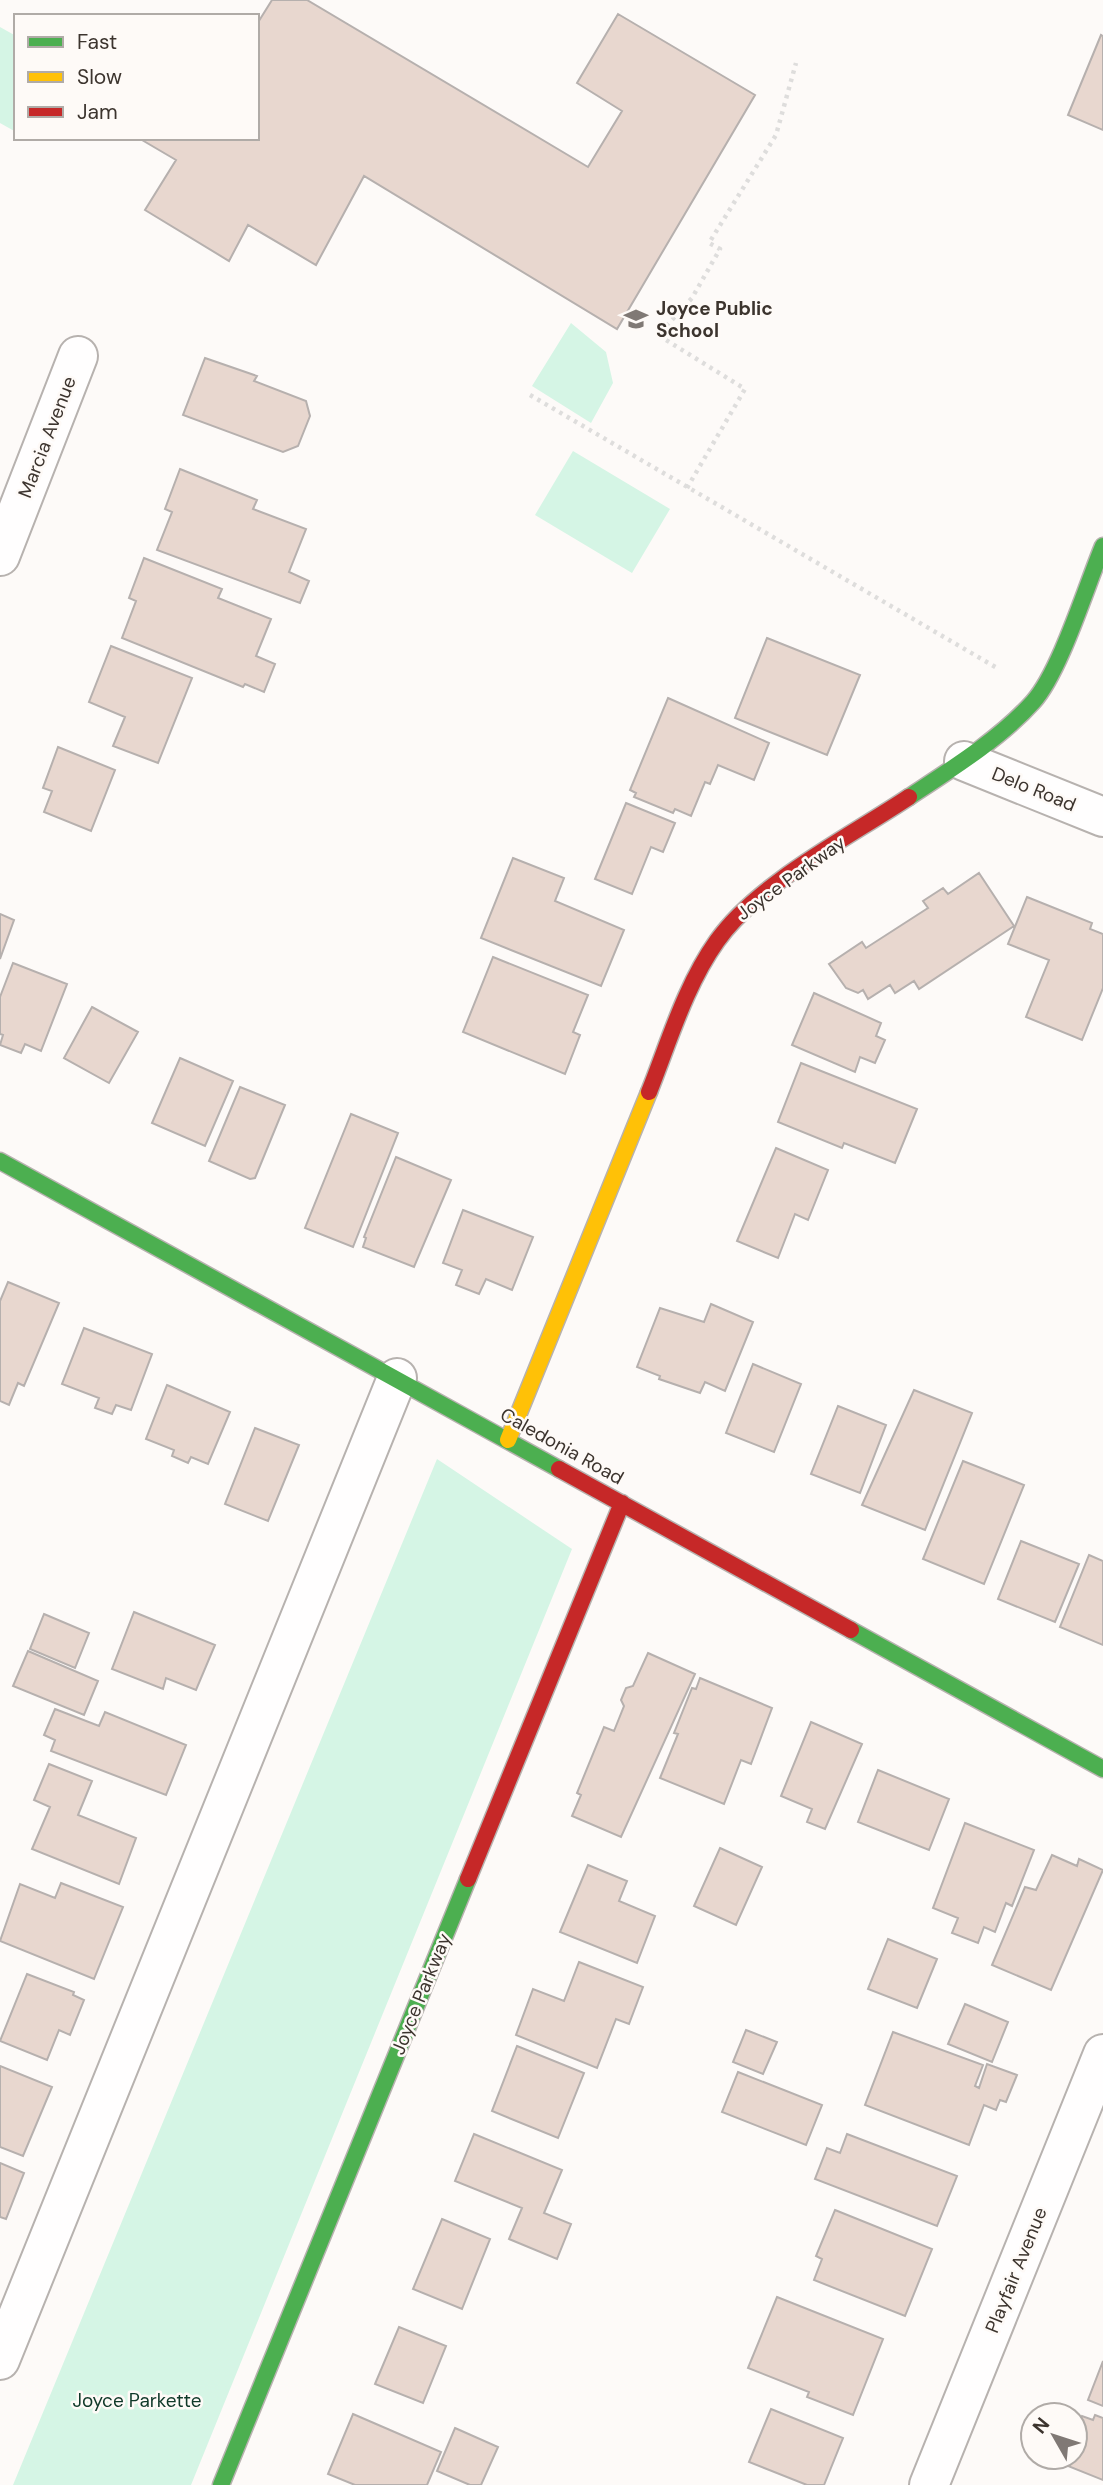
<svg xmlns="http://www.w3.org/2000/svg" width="1103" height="2485" font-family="'DM Sans',sans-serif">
<rect width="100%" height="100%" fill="#fdfaf8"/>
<!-- green -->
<path fill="#d5f5e5" d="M 0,27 L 16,36 L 16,132 L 0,123 Z
M 571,323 L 606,352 L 613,383 L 591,423 L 532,386 Z
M 573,451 L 670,509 L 632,573 L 535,515 Z
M 437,1459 L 572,1549 L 191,2485 L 13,2485 Z"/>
<!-- building -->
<path fill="#e8d7cf" stroke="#b6b0ae" stroke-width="2" d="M 272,0 L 307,0 L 588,167 L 622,111 L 577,83 L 618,14 L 755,95 L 617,329 L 364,176 L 316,265 L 248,225 L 229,261 L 145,210 L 176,160 L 142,140 L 257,138 L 257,24 Z
M 1101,35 L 1103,36 L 1103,130 L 1068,115 Z
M 205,358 L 257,376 L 254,381 L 306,401 L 310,416 L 298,446 L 283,452 L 183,415 Z
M 180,469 L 257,500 L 253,509 L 306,529 L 289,572 L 309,581 L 300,603 L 157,550 L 172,512 L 165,509 Z
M 144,558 L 222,589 L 218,598 L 271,619 L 256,656 L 275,664 L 264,692 L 245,684 L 243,687 L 122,638 L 136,601 L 129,598 Z
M 767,638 L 860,675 L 827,755 L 735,718 Z
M 111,646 L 192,678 L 158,763 L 113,746 L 125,717 L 89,702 Z
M 668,698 L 769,743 L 754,780 L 718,765 L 710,784 L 705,782 L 691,816 L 675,809 L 673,813 L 634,797 L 636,793 L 630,790 Z
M 58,747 L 115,770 L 91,831 L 44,812 L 52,791 L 43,788 Z
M 626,803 L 675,823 L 663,852 L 651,847 L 632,894 L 595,879 Z
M 513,858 L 564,878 L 555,901 L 624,930 L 601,986 L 481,938 Z
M 979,873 L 1014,926 L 919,989 L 914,981 L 895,993 L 890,985 L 868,999 L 863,990 L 858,993 L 846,988 L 829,964 L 862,942 L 866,948 L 928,908 L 923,901 L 943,888 L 948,894 Z
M 1027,897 L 1092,923 L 1090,929 L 1103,934 L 1103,988 L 1082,1040 L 1026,1017 L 1049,960 L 1008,944 Z
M 0,914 L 14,920 L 0,959 Z
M 493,957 L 588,995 L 573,1032 L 580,1035 L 565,1074 L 463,1032 Z
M 13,963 L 67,984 L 41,1051 L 25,1044 L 21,1053 L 0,1045 L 3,1035 L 0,1034 L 0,997 Z
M 814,993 L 881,1023 L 876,1036 L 885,1040 L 875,1063 L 860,1057 L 855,1072 L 792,1045 Z
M 92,1007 L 138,1032 L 109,1083 L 64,1058 Z
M 180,1058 L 233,1081 L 205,1146 L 152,1123 Z
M 801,1063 L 917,1109 L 895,1163 L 844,1143 L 842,1148 L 778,1122 Z
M 240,1087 L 285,1105 L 255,1178 L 250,1179 L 209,1161 Z
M 351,1114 L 398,1133 L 353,1247 L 305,1228 Z
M 776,1148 L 828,1170 L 808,1220 L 795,1214 L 778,1258 L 737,1241 Z
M 396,1157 L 451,1180 L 414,1267 L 363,1247 L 366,1238 L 364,1237 Z
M 463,1210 L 533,1237 L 512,1290 L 486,1279 L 479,1294 L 456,1285 L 462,1270 L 443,1263 Z
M 8,1282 L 59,1303 L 24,1386 L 18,1383 L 9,1405 L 0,1401 L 0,1301 Z
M 711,1304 L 753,1322 L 725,1391 L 705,1382 L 700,1393 L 659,1379 L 660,1376 L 637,1367 L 660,1308 L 704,1322 Z
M 84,1328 L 152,1354 L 131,1410 L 116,1405 L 112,1414 L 95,1408 L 99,1398 L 62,1384 Z
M 753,1364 L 801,1384 L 774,1452 L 726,1433 Z
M 167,1385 L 230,1412 L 208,1464 L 191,1457 L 188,1463 L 172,1456 L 174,1450 L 146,1439 Z
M 914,1390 L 972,1413 L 925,1530 L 862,1505 Z
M 838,1406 L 886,1425 L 860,1493 L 811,1474 Z
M 255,1428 L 299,1445 L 268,1521 L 225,1504 Z
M 963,1461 L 1024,1485 L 984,1584 L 923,1559 Z
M 1021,1541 L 1079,1564 L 1055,1622 L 998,1599 Z
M 1089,1555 L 1103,1561 L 1103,1645 L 1060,1627 Z
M 134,1612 L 215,1645 L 196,1690 L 166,1678 L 163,1689 L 112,1669 Z
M 44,1614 L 89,1633 L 75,1668 L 30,1649 Z
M 28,1651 L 98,1681 L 84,1715 L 13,1686 Z
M 648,1653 L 695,1674 L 621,1837 L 572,1816 L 581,1795 L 577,1793 L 604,1727 L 614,1731 L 624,1706 L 621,1700 L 626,1688 L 633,1686 Z
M 700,1678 L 772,1708 L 751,1764 L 741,1760 L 724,1804 L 660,1778 L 678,1734 L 674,1733 L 692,1688 L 696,1689 Z
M 55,1709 L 99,1726 L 105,1712 L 186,1745 L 166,1795 L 51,1751 L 55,1740 L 44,1735 Z
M 811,1722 L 862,1744 L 825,1829 L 807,1822 L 812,1809 L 781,1796 Z
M 49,1764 L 92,1781 L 78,1815 L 136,1838 L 119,1884 L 32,1849 L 50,1807 L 34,1800 Z
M 878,1770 L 949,1799 L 929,1850 L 858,1822 Z
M 965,1823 L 1034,1850 L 1012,1906 L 1006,1903 L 995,1932 L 984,1927 L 978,1943 L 952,1933 L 958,1918 L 933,1908 Z
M 720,1848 L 762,1867 L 736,1925 L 694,1906 Z
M 1052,1855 L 1077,1866 L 1079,1859 L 1103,1870 L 1051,1990 L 992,1965 L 1025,1887 L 1036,1890 Z
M 588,1865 L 627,1881 L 619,1901 L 655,1916 L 637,1963 L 560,1932 Z
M 61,1883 L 123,1907 L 94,1979 L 0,1941 L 20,1884 L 55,1898 Z
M 888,1939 L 937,1959 L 917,2008 L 868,1989 Z
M 579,1962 L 643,1987 L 629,2024 L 616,2019 L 597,2068 L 516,2035 L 533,1989 L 564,2001 Z
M 27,1974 L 74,1992 L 73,1995 L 84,2000 L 70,2035 L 59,2030 L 47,2060 L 0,2041 Z
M 965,2004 L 1008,2022 L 992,2062 L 948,2044 Z
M 746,2030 L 777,2042 L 763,2074 L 733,2062 Z
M 893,2032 L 983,2065 L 975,2086 L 979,2088 L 987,2064 L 1017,2075 L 1006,2102 L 1000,2100 L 996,2110 L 984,2105 L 969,2145 L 865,2105 Z
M 517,2046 L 584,2073 L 558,2138 L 492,2111 Z
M 0,2066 L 52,2087 L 23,2156 L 0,2147 Z
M 738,2072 L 822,2105 L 806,2145 L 722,2112 Z
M 474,2134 L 562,2170 L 544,2213 L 571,2224 L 557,2259 L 509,2239 L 522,2208 L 455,2181 Z
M 847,2134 L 957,2176 L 937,2226 L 815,2179 L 827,2148 L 840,2153 Z
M 0,2163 L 24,2173 L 6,2219 L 0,2217 Z
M 835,2210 L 932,2249 L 905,2316 L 814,2280 L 822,2259 L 816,2256 Z
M 442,2219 L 490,2239 L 462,2309 L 413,2289 Z
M 777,2297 L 883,2339 L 853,2415 L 807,2397 L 809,2392 L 748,2368 Z
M 399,2327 L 446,2346 L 423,2403 L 375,2384 Z
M 1103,2361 L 1103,2406 L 1088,2400 Z
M 771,2409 L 843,2438 L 824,2485 L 807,2485 L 749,2462 Z
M 353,2414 L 441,2452 L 427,2485 L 355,2485 L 328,2474 Z
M 1095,2415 L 1103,2418 L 1103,2480 L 1063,2464 L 1066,2457 L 1075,2457 L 1075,2434 L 1082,2416 L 1093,2420 Z
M 455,2428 L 498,2447 L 481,2485 L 470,2485 L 437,2471 Z"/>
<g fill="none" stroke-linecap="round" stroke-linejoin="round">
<!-- street casing -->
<g stroke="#b7b2af" stroke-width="42">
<path id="street" d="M 0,556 L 78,356
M 964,761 L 1103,817
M 0,2360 L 397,1378
M 929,2485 L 1103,2054"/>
</g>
<!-- fast casing -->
<g stroke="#b7b2af" stroke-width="19">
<path id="fast" d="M 909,797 C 950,770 1000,739 1033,702 C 1060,672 1086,587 1103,546
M 0,1161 L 559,1469
M 851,1630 L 1103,1769
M 221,2485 L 468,1879"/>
</g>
<!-- slow casing -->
<g stroke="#b7b2af" stroke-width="19">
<path id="slow" d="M 508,1440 L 649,1092"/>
</g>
<!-- jam casing -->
<g stroke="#b7b2af" stroke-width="19">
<path id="jam" d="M 649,1092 C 669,1042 685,986 717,941 C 758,883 849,837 909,797
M 559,1469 L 851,1630
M 468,1879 L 622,1503"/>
</g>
<!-- path -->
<path stroke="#dedddc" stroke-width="4.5" stroke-dasharray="3.5 5" stroke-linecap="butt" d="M 530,395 L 997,668
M 687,488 L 745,389 L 658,335 L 692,298 L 720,249 L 709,243 L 776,135 L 796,63"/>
<!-- street -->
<use href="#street" stroke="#fffefe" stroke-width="38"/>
<!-- fast -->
<use href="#fast" stroke="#4caf50" stroke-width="16"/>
<!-- slow -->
<use href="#slow" stroke="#ffc107" stroke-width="16"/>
<!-- jam -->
<use href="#jam" stroke="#c62828" stroke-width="16"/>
</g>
<!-- icons -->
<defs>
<g id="school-bare" transform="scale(1.89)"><path d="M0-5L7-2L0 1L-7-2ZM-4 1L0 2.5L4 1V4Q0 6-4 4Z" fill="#807975" stroke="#fefaf7" stroke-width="2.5" paint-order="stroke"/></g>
</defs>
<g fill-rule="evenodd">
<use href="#school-bare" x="636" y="319"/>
</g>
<g text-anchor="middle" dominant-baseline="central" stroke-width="5" stroke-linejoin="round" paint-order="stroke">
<!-- poi labels -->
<g font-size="19" font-weight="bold" fill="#3c342e" stroke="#fefaf7" text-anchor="start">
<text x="656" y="308">Joyce Public<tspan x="656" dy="22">School</tspan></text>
</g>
<!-- street labels -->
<g font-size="19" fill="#3c342e" stroke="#fefaf7">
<text transform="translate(47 437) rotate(-69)">Marcia Avenue</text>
<text transform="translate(1034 789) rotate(22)">Delo Road</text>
<text transform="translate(791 878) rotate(-36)">Joyce Parkway</text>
<text transform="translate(562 1446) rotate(29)">Caledonia Road</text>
<text transform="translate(421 1994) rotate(-68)">Joyce Parkway</text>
<text transform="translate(1016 2270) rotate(-68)">Playfair Avenue</text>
</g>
<!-- park labels -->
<g font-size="19" fill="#0f3929" stroke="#fefaf7">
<text x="137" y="2400">Joyce Parkette</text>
</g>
</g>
<!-- legend -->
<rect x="14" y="14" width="245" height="126" fill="#fefaf7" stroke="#b0aba7" stroke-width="2"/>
<rect x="28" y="37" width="35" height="10" fill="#4caf50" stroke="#b0aba7" stroke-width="2"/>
<text x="77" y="49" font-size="21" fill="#3c342e">Fast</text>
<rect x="28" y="72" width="35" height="10" fill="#ffc107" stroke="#b0aba7" stroke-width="2"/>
<text x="77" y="84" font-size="21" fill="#3c342e">Slow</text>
<rect x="28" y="107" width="35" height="10" fill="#c62828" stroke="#b0aba7" stroke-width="2"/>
<text x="77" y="119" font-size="21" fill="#3c342e">Jam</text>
<!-- north arrow -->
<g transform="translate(1054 2436) rotate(309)"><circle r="33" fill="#fefaf7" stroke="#b0aba7" stroke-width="2"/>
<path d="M0-5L12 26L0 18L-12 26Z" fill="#807975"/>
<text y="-10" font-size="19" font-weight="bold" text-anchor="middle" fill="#3c342e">N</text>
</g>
</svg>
